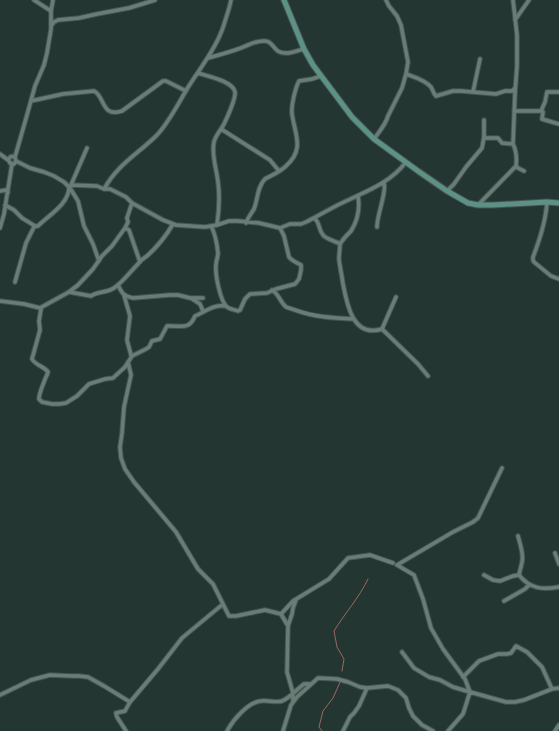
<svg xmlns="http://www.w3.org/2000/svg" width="559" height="731" font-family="Merriweather,serif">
<rect width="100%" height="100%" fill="#243631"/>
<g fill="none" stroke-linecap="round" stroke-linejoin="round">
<!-- stream -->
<path stroke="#9e6762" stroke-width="1" d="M 342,671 L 344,659 L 337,647 L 334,631 C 345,613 359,598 368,579
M 322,731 L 319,727 L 323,711 L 333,698 L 341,680"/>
<!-- minor casing -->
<g stroke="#455451" stroke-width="5.5">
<path id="minor" d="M 34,0 L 51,11
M 513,0 L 517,35 L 517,66 L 515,93 L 513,144 C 517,152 517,158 516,166 L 518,168 L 524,171
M 515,20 L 529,0
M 51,25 L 51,11 L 53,0
M 208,58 C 219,55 230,52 241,48 C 249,45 256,40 265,41 C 274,41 273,53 285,53 C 291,54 298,50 304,49
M 198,73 C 207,76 233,81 235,92 C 236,98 227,118 224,124 C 221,130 215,136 214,142 C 211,154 217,171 218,182 C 220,196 219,211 217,225
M 406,74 C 414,77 425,80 431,87 C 433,90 433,93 436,96 L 453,91 L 461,91 L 496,94 L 505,91 L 512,91 L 515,88
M 473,92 L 480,59
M 31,101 L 63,94 L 94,91 C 105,96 101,118 122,111 L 163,81 L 166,81 L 186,91
M 514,111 L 541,111 L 543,112 L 542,119 L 559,124
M 541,111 L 545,102 L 547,92 L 559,92
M 221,129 L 270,160 L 279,171
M 484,138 L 498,138 L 502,143 L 513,144
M 374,139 C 379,132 386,124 388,116 L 402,88 L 406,74 L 408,62 L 401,25 L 397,16 L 389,6 L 386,0
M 0,154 L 8,160
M 15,157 C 10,155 7,159 10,163 L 14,164 L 16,161 L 15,157 L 27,115 L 35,86 L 44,65 L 47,53 L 51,29 L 51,26 L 54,22 L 58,20 L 79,18 L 97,14 L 129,8 L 155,0
M 16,161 L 30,168 L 44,172 L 54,176 L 64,182 L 69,187 L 71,185 L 97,186 L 104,189 L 110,189 L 126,197 L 132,203 L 163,220 L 176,225 L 205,227 L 217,225 L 229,221 L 238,221 L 259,223 L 280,228 L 290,224 L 301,224 L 306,222 C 318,216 331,208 344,202 C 367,191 390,183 406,162
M 71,185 L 87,148
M 69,188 L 70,188 L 78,201 L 84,226 L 93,244 L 99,261
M 104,189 C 118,164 138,154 157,135 C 169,122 178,104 187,89 C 198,71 212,54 220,35 C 223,29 224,24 226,18 C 228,12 230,6 231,0
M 0,191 L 6,190 L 8,192
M 447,191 L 454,184 L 466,167 L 482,148 L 484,137 L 484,120
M 547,202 C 546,220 540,239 533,257 L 533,260 L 534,262 L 551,276 L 559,279
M 5,205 L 14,210 L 22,218 L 35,226 L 38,226 C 49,215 69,204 69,187
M 478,205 L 516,166
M 314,218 C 320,222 318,229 323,235 C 326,239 335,241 340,244 C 340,249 339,254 339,259 C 340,268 342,276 343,284 C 347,305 353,338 382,329 L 396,297
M 246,223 C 248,217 251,214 254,209 C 258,199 257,187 265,179 C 272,175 280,172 286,166 C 305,149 295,135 292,114 C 291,106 295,89 299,81 L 312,79 L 321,76
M 211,226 C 215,233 217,244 218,253 C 218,257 216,261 216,265 C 215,274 220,301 227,307 C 230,309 235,310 238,311 L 240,310 L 245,299 L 250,294 L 267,293 L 276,289 L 295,284 L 299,279 L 301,270 L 301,265 C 297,263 291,260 289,257 L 284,236 L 280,228
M 377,227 C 377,214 387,192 384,183 L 382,184
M 0,228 L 4,214 L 12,164
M 125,228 L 129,230 L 140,262
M 340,244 C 343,239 347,235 351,231 C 358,220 360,208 358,196
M 15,282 L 26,243 L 34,227 L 37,226
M 118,285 C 122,293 123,296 133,298 L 170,295 L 178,295 L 190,298 L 203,298
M 272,290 C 279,294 280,302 286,307 C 289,308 292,309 295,310 C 314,317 333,318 354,319
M 69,292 L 91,296 C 98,291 107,293 114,288 C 123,282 130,272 138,264 C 140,261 144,258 147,256 C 157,247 166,236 173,224
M 124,295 L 130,316 L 127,340 L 131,355 L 132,356 L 146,349 L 149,347 L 152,341 L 160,339 L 167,326 C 180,325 189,331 195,316 C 205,312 213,304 226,306
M 191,298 L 200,304 L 203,311
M 0,301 L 24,304 L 40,308 L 69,292 L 78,285 L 93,269 L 102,256 L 112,246 L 125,228 L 128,222 L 127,218 L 132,203
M 40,308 L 41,309 L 39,321 L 40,330 L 32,359 C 36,366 44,366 48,372 C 47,376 45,378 44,382 C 42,387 39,394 39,399 L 42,402 L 52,404 L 59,404 L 66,403 L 77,396 L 89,384 L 105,379 L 113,378 L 125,367 L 132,356
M 382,329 L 418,364 L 428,376
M 128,362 L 131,375 L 124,407 L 122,433 L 120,447 L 121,458 L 125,469 L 134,482 L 176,532 L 198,569 L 213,584 L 229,616 L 236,616 L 265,610 L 281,614
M 518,536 C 520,544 524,554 522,562 C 521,568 520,569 519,575 C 530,589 543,590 559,587
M 555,553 L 559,564
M 484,575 L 493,580 L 500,581 L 513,576 L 519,575
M 504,601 L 525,589 L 529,585
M 281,614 L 293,601 L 329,579 L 348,558 L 370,555 L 393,563
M 281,614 L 288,626
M 402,652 L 414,668 L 429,677 L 440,680 L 453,687 L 470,692
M 463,677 L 479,661 L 498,654 L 507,654 L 511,653 L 516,646 L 527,652 L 542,667 L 552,689
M 470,692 L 465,679 L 443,649 L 431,628 L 423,599 L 414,575 L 397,565 L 453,532 L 473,522 L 478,518 L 502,468
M 0,695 L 31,680 L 50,675 L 72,676 L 79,676 L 88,677 L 104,686 L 130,702
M 293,702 L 293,693 L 287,672 L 288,626 L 292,614 L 293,608 L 296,600
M 126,731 L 117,717 L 116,713 L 125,711 L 130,702 L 158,669 L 182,638 L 223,604
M 227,731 C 233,720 248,702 261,701 C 268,700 275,703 282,701 C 290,698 297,689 304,684 L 310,684
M 283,731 L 291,705 L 297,697 L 318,678 L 337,679 L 348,682 L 360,687 L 367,688 L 388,686 L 398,690 L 406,698 L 409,708 L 413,716 L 422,725 L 433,731
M 343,731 L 350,717 L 354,713 L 359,706 L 367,688
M 448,731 L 463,714 L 470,692 L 506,702 L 515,702 L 524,700 L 552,689 L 559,688
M 555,731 L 559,725"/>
</g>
<!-- secondary casing -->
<g stroke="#455451" stroke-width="7">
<path id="secondary" d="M 284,0 L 304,49 L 313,65 L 352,117 L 374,139 L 418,171 L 447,191 L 468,203 L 478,205 L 493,205 L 547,202 L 559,203"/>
</g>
<!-- minor -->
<use href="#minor" stroke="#697d77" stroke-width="3.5"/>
<!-- secondary -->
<use href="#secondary" stroke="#5d9185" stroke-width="5"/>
</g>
</svg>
